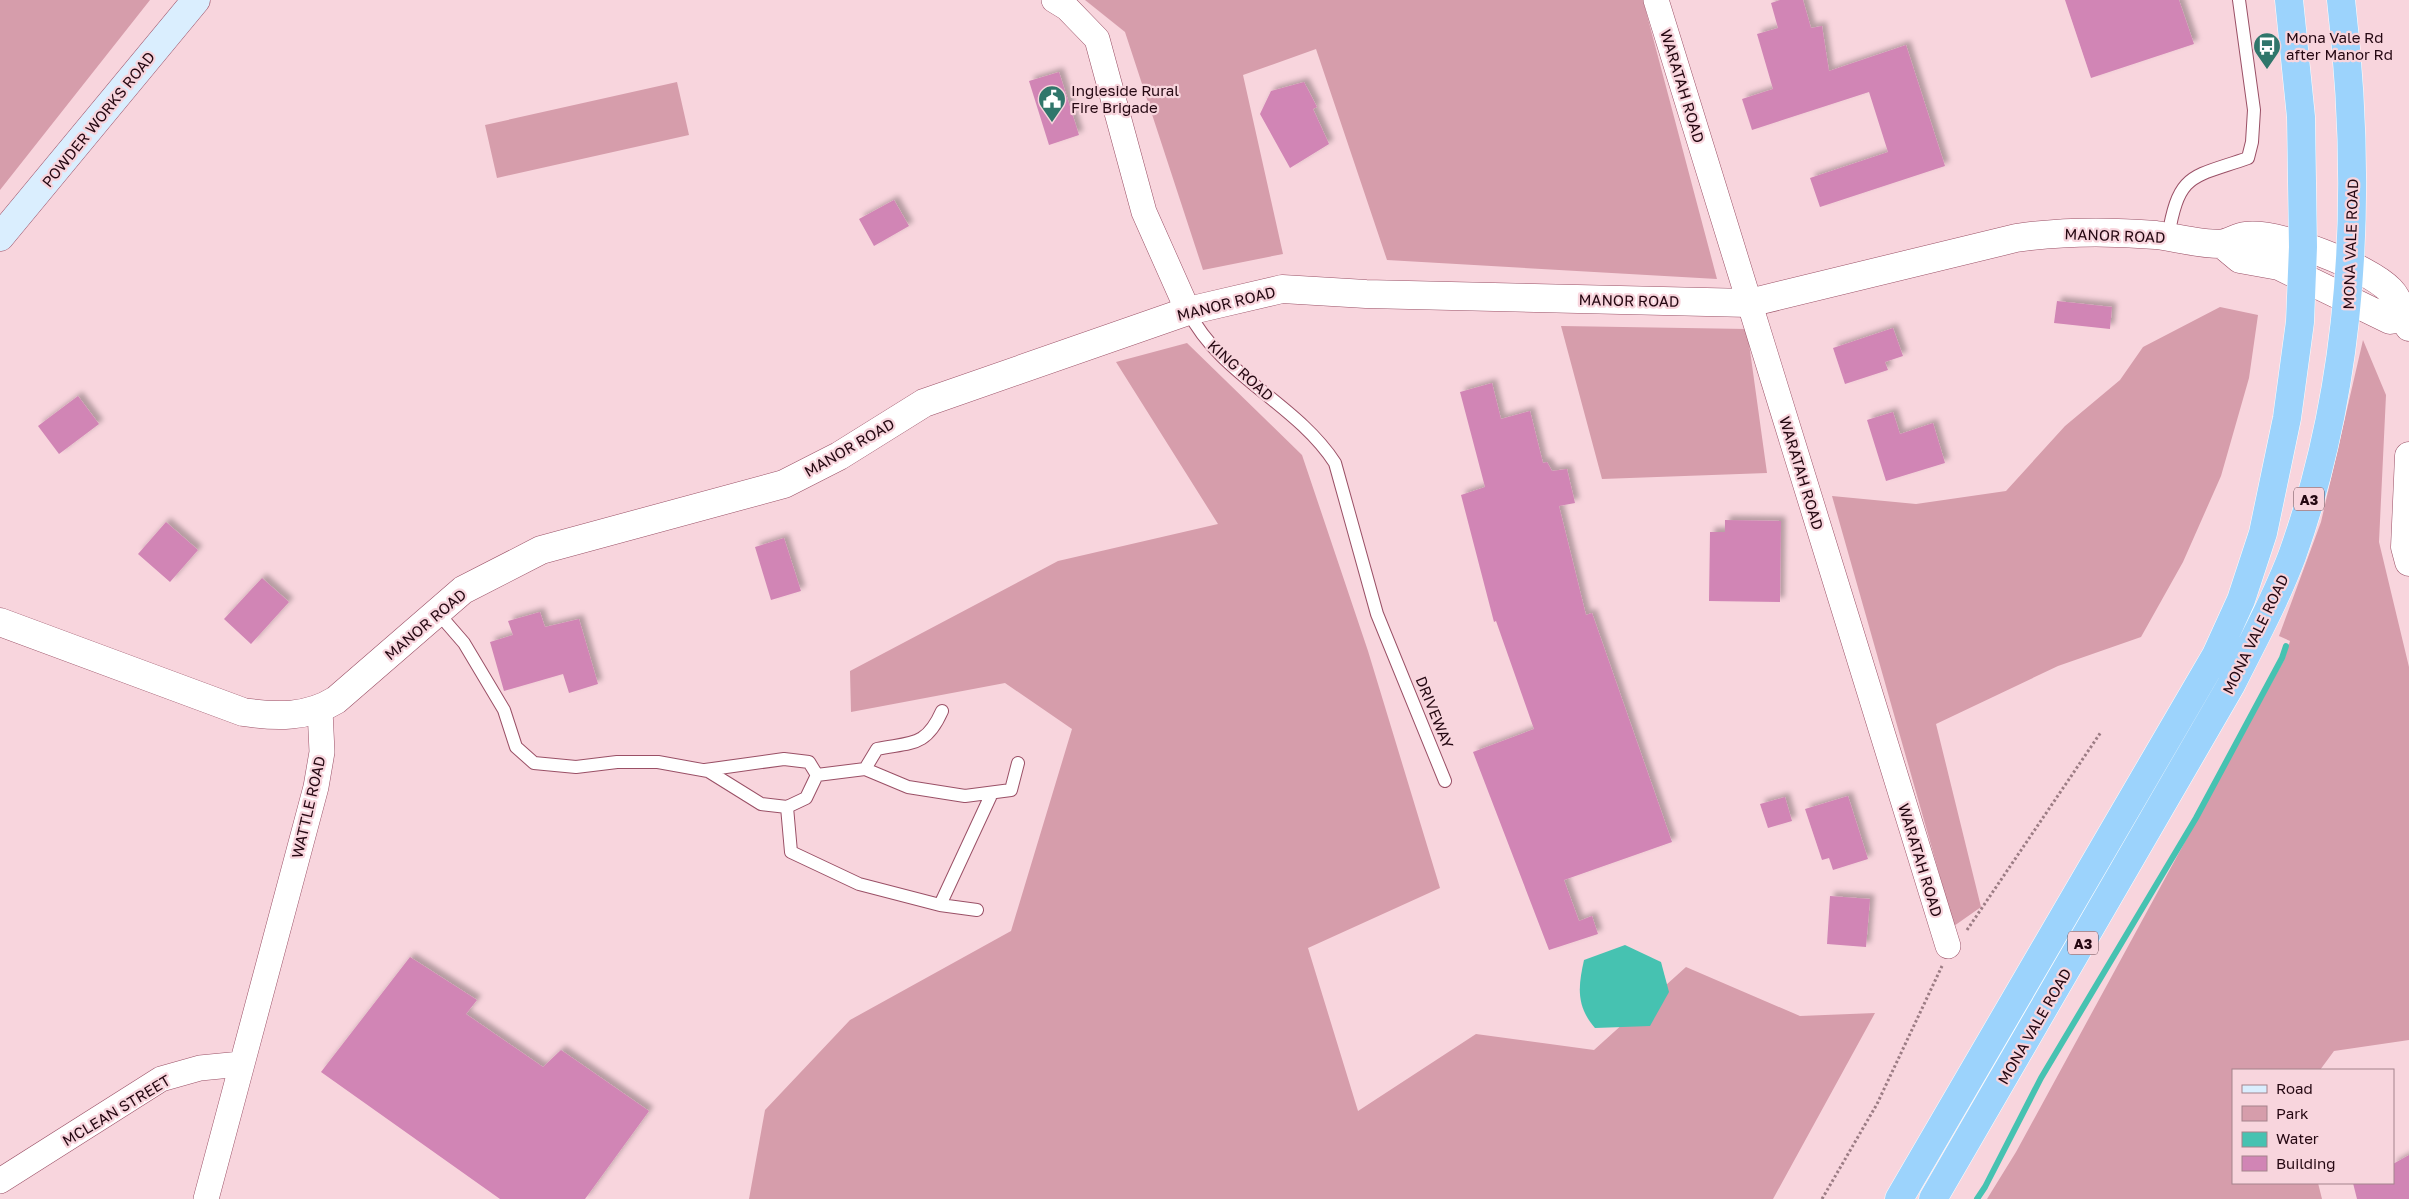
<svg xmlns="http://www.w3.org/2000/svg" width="2409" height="1199" font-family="'Golos Text',sans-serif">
<defs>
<filter id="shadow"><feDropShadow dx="4.5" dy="-4.5" stdDeviation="2.5" flood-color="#0004"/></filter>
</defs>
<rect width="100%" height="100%" fill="#f8d5dd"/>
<!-- green -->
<path fill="#d69dab" d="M 0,0 L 150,0 L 0,190 Z
M 1085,0 L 1643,0 L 1717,279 L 1387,260 L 1316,49 L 1243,75 L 1283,254 L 1203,270 L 1125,32 Z
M 677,82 L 689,135 L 497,178 L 485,125 Z
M 2220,307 L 2258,315 L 2249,378 L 2221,476 L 2183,562 L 2141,637 L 2058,666 L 1936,724 L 1981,907 L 1954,926 L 1832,496 L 1916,504 L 2006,491 L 2065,426 L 2120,380 L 2143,347 Z
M 1561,326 L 1747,329 L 1767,473 L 1602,479 Z
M 2363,340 L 2386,395 L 2379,542 L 2409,667 L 2409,1040 L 2334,1051 L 2320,1070 L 2233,1070 L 2233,1183 L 2318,1183 L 2322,1199 L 1987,1199 L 2016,1152 L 2284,660 L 2290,641 L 2279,636 L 2321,522 Z
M 1187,343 L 1302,455 L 1368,651 L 1440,888 L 1308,948 L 1358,1111 L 1476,1034 L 1594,1050 L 1686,967 L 1800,1016 L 1875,1013 L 1773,1199 L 749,1199 L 765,1110 L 850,1020 L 1011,931 L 1072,729 L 1005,683 L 851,712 L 850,671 L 1058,561 L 1218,524 L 1116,362 Z"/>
<!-- water -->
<path fill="#46c2b1" d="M 1625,945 L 1661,962 L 1669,992 L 1650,1026 L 1595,1028 C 1576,1006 1578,987 1584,960 Z"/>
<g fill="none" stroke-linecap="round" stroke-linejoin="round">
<!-- stream -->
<path stroke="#46c2b1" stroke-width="6" d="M 1977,1199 L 1985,1187 L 2041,1078 L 2196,818 L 2282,658 L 2286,646"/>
</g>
<!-- building -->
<path fill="#d185b5" filter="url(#shadow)" d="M 1780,0 L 1803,0 L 1811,28 L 1822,26 L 1829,71 L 1906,45 L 1945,166 L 1820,207 L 1810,178 L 1888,152 L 1869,92 L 1752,130 L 1742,99 L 1773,89 L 1757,34 L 1778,28 L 1771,3 Z
M 2065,0 L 2179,0 L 2194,44 L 2091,78 Z
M 1059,72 L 1079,135 L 1049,145 L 1029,81 Z
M 1304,82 L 1317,107 L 1313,109 L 1329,144 L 1290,168 L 1260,114 L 1271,91 Z
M 894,200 L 909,226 L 874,246 L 859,219 Z
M 2057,301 L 2112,307 L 2110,329 L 2054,323 Z
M 1893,328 L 1903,356 L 1885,362 L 1888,370 L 1845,384 L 1833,348 Z
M 1492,383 L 1501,419 L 1530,411 L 1543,463 L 1547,462 L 1552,471 L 1567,469 L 1575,503 L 1559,506 L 1586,615 L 1592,613 L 1672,842 L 1564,880 L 1579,921 L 1592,916 L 1598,934 L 1549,950 L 1473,752 L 1534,729 L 1496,621 L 1494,622 L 1461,495 L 1485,487 L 1460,392 Z
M 78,396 L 99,424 L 59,454 L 38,426 Z
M 1893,412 L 1900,434 L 1933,423 L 1945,463 L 1886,481 L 1867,420 Z
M 1725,520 L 1781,521 L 1780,602 L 1709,601 L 1710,532 L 1725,532 Z
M 166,522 L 198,550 L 170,582 L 138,554 Z
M 784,538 L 801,591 L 771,600 L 755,547 Z
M 262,578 L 289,602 L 251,644 L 224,619 Z
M 540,612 L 545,627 L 579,619 L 598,684 L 569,693 L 563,674 L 504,691 L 490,642 L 513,635 L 508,621 Z
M 1848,796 L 1868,859 L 1833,870 L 1829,858 L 1822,860 L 1805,809 Z
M 1785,797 L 1792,821 L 1768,828 L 1760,804 Z
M 1830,896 L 1870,899 L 1866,947 L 1827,944 Z
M 410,957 L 477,1000 L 466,1014 L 543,1067 L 561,1050 L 649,1111 L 585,1199 L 500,1199 L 321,1072 Z
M 2409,1155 L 2409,1199 L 2357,1199 L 2353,1183 L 2393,1183 L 2393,1164 Z"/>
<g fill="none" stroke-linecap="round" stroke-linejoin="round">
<!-- service casing -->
<g stroke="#9a5066" stroke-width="14">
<path id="service" d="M 2168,237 C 2179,172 2191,178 2248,158 L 2252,142 L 2254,110 L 2239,0
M 1188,311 C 1221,376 1296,403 1335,463 L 1377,614 L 1445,781
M 438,613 L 464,643 L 504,710 L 516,747 L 534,763 L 576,767 L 617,762 L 658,762 L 708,771 L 761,804 L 787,807 L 806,798 L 817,775 L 809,762 L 784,759 L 705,770
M 865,769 L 908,787 L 965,796 L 1011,790 L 1018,763
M 817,775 L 865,769 L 877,749 C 912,742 926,747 942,711
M 787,807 L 791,852 L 859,884 L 940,905 L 992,793
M 940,905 L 977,910"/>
</g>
<!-- minor casing -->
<g stroke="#9a5066" stroke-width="26">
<path id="minor" d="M 1054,0 L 1067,8 L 1097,39 L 1144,212 L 1188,311
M 1656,0 L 1948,946
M 0,1181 L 161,1079 L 200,1068 L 241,1064
M 206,1199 L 316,787 L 322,752 L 320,710"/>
</g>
<!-- tertiary casing -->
<g stroke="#9a5066" stroke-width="29">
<path id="tertiary" d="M 2222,244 L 2240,259 L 2279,266 L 2390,320 L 2404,318
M 2409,456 L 2405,547 L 2409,562
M 0,622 L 243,712 C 276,717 307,718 336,700 L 463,590 L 541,550 L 784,484 L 839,456 L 924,403 L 1188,311 L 1282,289 L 1366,294 L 1749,303 L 2016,238 C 2063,231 2108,231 2156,235 C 2177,238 2200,244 2220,244 C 2229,243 2237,237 2246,236 C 2278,232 2368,267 2390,290 C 2400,300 2402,315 2409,327"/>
</g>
<!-- secondary casing -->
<g stroke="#9a5066" stroke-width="29">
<path id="secondary" d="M 0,237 L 196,0"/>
</g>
<!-- trunk casing -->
<g stroke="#fff" stroke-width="29">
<path id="trunk" d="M 1899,1199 L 2216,655 L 2241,600 L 2263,533 L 2287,418 L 2300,322 L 2303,247 L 2301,117 L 2289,0
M 1933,1199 L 2231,685 C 2252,643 2275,601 2292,556 C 2356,377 2363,187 2341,0"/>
</g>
<!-- path -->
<path stroke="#9c7c84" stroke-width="3" stroke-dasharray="2.5 2.5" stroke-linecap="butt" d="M 1967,930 L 2101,732
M 1822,1199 L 1877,1104 L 1942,966"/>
<!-- service -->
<use href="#service" stroke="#fff" stroke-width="12"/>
<!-- minor -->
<use href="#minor" stroke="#fff" stroke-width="25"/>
<!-- tertiary -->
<use href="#tertiary" stroke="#fff" stroke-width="28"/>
<!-- secondary -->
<use href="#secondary" stroke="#daeefe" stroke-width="28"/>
<!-- trunk -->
<use href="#trunk" stroke="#9cd3fc" stroke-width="28"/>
</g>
<!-- icons -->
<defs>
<g id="bus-pin" transform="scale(1.4375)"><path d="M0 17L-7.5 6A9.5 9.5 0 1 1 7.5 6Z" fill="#30766b" stroke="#f8d5dd"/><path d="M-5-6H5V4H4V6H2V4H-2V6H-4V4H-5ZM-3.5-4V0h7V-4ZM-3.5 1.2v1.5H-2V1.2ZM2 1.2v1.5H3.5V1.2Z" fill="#fff"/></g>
<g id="civic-pin" transform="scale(1.4375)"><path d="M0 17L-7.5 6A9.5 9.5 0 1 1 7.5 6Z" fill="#30766b" stroke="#f8d5dd"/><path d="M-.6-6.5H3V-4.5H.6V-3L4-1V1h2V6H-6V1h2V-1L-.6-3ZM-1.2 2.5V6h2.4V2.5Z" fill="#fff"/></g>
</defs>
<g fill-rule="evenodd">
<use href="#bus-pin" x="2267" y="46"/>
<use href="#civic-pin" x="1052" y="99"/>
</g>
<g text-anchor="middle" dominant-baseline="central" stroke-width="4.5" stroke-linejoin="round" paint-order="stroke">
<!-- shield labels -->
<g fill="#f8d5dd" stroke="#64464f" stroke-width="1">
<rect x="2294" y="487.5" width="30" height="23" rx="4"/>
<rect x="2068" y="931.5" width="30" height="23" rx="4"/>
</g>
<g font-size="14" font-weight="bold" fill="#250812">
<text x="2309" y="499">A3</text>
<text x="2083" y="943">A3</text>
</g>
<!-- poi labels -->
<g font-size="15" fill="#250812" stroke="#f8d5dd" text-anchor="start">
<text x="2286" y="37">Mona Vale Rd<tspan x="2286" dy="17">after Manor Rd</tspan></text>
<text x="1071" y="90">Ingleside Rural<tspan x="1071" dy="17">Fire Brigade</tspan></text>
</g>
<!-- street labels -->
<g font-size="15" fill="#250812" stroke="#f8d5dd">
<text transform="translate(1683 86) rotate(73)">WARATAH ROAD</text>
<text transform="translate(98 119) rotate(-51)">POWDER WORKS ROAD</text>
<text transform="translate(2115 235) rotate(2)">MANOR ROAD</text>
<text transform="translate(2350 244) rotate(-88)">MONA VALE ROAD</text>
<text transform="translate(1629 300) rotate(1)">MANOR ROAD</text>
<text transform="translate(1226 303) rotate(-14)">MANOR ROAD</text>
<text transform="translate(1241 370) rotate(42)">KING ROAD</text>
<text transform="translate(849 447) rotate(-30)">MANOR ROAD</text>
<text transform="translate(1802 473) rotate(73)">WARATAH ROAD</text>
<text transform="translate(425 624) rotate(-40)">MANOR ROAD</text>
<text transform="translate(2255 634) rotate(-64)">MONA VALE ROAD</text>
<text transform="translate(1435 712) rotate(68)">DRIVEWAY</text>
<text transform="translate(308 807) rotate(-77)">WATTLE ROAD</text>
<text transform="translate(1921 860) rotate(73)">WARATAH ROAD</text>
<text transform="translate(2034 1026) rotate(-60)">MONA VALE ROAD</text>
<text transform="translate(116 1110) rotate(-31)">MCLEAN STREET</text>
</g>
</g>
<!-- legend -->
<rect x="2232" y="1069" width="162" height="115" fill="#f8d5dd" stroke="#a4838c"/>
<rect x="2242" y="1085" width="25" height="8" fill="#daeefe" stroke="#a4838c"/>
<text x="2276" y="1094" font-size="15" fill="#250812">Road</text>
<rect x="2242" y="1106" width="25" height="15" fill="#d69dab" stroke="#a4838c"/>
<text x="2276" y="1119" font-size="15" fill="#250812">Park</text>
<rect x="2242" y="1132" width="25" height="15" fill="#46c2b1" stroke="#a4838c"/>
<text x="2276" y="1144" font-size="15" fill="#250812">Water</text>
<rect x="2242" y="1156" width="25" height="15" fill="#d185b5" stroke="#a4838c"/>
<text x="2276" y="1169" font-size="15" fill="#250812">Building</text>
</svg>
